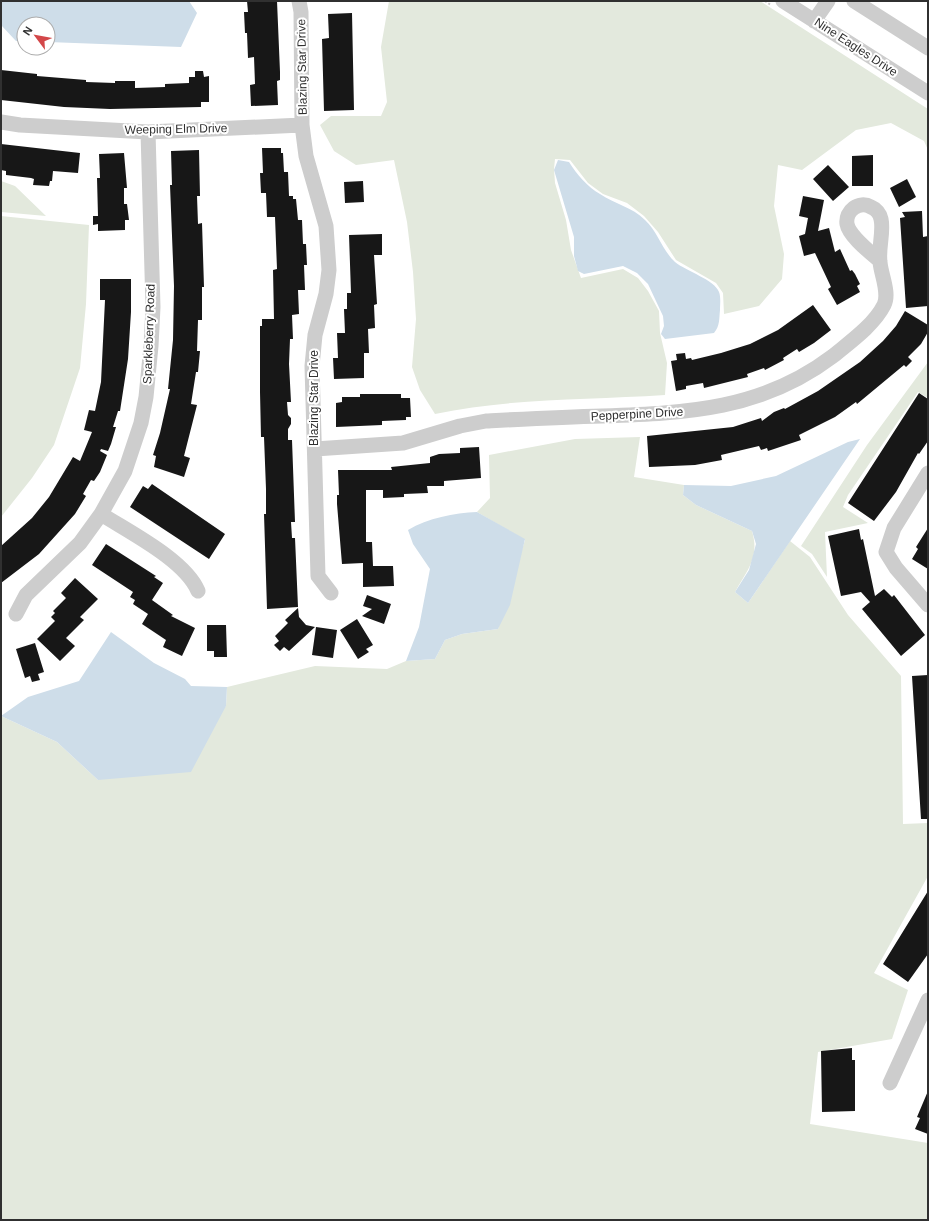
<svg xmlns="http://www.w3.org/2000/svg" width="929" height="1221" font-family="Helvetica,sans-serif">
<rect width="100%" height="100%" fill="#fff"/>
<!-- green -->
<path fill="#e3e9dd" d="M 389,1 L 760,1 L 928,109 L 928,150 L 924,141 L 891,123 L 856,130 L 802,170 L 778,165 L 774,206 L 784,254 L 782,279 L 759,306 L 724,314 L 723,293 L 716,283 L 676,260 L 658,232 L 644,216 L 627,203 L 603,194 L 588,183 L 570,160 L 555,159 L 554,169 L 555,183 L 566,220 L 571,250 L 581,278 L 623,269 L 638,278 L 648,291 L 659,311 L 660,333 L 667,363 L 665,395 C 588,400 511,398 435,414 L 420,390 L 412,367 L 416,319 L 413,272 L 407,222 L 394,160 L 356,165 L 334,151 L 320,125 L 331,116 L 381,116 L 387,102 L 381,47 Z
M 1,181 L 15,186 L 46,216 L 1,212 Z
M 1,216 L 89,225 L 86,304 L 80,368 L 54,445 L 32,478 L 1,517 Z
M 928,362 L 928,398 L 918,392 L 848,495 L 843,507 L 868,523 L 825,532 L 827,577 L 812,554 L 801,546 L 867,445 Z
M 640,437 L 634,477 L 684,485 L 683,495 L 696,505 L 752,531 C 760,558 747,570 735,592 L 748,603 L 790,541 L 810,557 L 848,615 L 901,676 L 903,824 L 928,823 L 928,876 L 874,973 L 908,990 L 892,1039 L 818,1052 L 810,1124 L 928,1143 L 928,1220 L 1,1220 L 1,716 L 57,742 L 98,780 L 226,706 L 227,687 L 315,666 L 387,669 L 406,661 L 435,659 L 445,640 L 462,634 L 498,629 L 525,540 L 477,512 L 490,498 L 489,455 L 575,439 Z"/>
<!-- water -->
<path fill="#cedde9" d="M 1,1 L 189,1 L 197,13 L 181,47 L 48,42 L 48,24 L 24,24 L 24,41 L 16,41 L 1,25 Z
M 558,160 L 569,162 C 577,175 588,187 600,194 C 615,204 632,207 645,220 C 658,232 662,250 675,262 C 686,271 715,280 719,292 C 721,297 720,305 720,310 C 719,319 720,326 714,333 L 665,339 L 661,334 L 664,326 L 663,316 L 648,284 L 637,273 L 623,266 L 584,274 L 578,271 L 574,256 L 574,237 L 554,170 Z
M 860,439 L 748,603 L 735,592 L 749,570 L 756,544 L 752,531 L 696,505 L 683,495 L 684,485 L 731,486 L 776,476 L 848,442 Z
M 477,512 L 525,539 L 510,605 L 498,629 L 462,634 L 445,640 L 435,659 L 406,661 L 419,627 L 430,569 L 413,544 L 408,530 C 428,518 454,513 477,512 Z
M 111,632 L 154,663 L 185,679 L 191,686 L 227,687 L 226,706 L 191,772 L 98,780 L 57,742 L 1,716 L 28,697 L 79,681 Z"/>
<!-- building -->
<path fill="#171717" d="M 247,1 L 277,1 L 280,72 L 280,80 L 277,81 L 278,105 L 251,106 L 250,85 L 255,84 L 254,57 L 248,58 L 247,33 L 245,33 L 244,12 L 248,12 Z
M 352,13 L 354,110 L 324,111 L 322,39 L 329,38 L 328,14 Z
M 1,70 L 37,74 L 37,76 L 86,80 L 86,82 L 115,83 L 115,81 L 135,81 L 135,88 L 165,87 L 165,84 L 189,83 L 189,77 L 195,77 L 195,71 L 203,71 L 204,77 L 209,76 L 209,102 L 201,102 L 201,107 L 110,109 L 64,107 L 1,100 Z
M 1,144 L 80,153 L 78,173 L 53,171 L 52,181 L 50,181 L 49,186 L 33,185 L 34,179 L 31,178 L 6,175 L 6,171 L 1,170 Z
M 262,148 L 281,148 L 281,153 L 283,153 L 284,172 L 288,172 L 289,196 L 293,196 L 293,199 L 296,199 L 298,220 L 302,220 L 303,244 L 306,244 L 307,265 L 304,265 L 305,290 L 298,290 L 299,314 L 292,315 L 293,339 L 290,339 L 289,364 L 291,402 L 287,402 L 288,415 L 291,418 L 291,424 L 288,429 L 288,440 L 292,440 L 295,522 L 291,522 L 292,538 L 295,538 L 298,607 L 267,609 L 264,514 L 266,514 L 266,489 L 264,437 L 261,437 L 260,392 L 260,326 L 262,326 L 262,319 L 274,319 L 273,270 L 277,269 L 275,217 L 267,217 L 266,193 L 261,193 L 260,173 L 263,173 Z
M 199,150 L 200,196 L 197,196 L 198,224 L 202,223 L 204,287 L 202,287 L 202,320 L 198,320 L 197,351 L 200,351 L 198,372 L 196,372 L 191,404 L 197,405 L 184,456 L 190,458 L 184,477 L 154,467 L 156,456 L 153,455 L 160,433 L 170,389 L 168,389 L 173,340 L 174,286 L 170,185 L 172,185 L 171,151 Z
M 124,153 L 127,188 L 124,188 L 124,204 L 127,204 L 129,220 L 125,220 L 125,230 L 98,231 L 98,224 L 93,225 L 93,216 L 98,216 L 97,178 L 100,178 L 99,154 Z
M 873,155 L 873,186 L 852,186 L 852,156 Z
M 828,165 L 849,187 L 833,201 L 813,179 Z
M 907,179 L 916,197 L 899,207 L 890,188 Z
M 363,181 L 364,202 L 345,203 L 344,182 Z
M 803,196 L 824,200 L 818,231 L 829,228 L 835,252 L 840,249 L 850,271 L 852,270 L 855,274 L 860,284 L 857,286 L 860,292 L 837,305 L 828,289 L 831,287 L 815,253 L 804,256 L 799,236 L 805,234 L 808,218 L 799,216 Z
M 922,211 L 923,237 L 928,236 L 928,306 L 906,308 L 900,218 L 905,217 L 902,212 Z
M 382,234 L 382,255 L 374,255 L 377,304 L 374,305 L 375,328 L 368,329 L 369,353 L 364,353 L 364,378 L 334,379 L 333,358 L 338,358 L 337,333 L 345,333 L 344,309 L 347,309 L 347,293 L 351,293 L 349,235 Z
M 100,279 L 131,279 L 131,312 L 128,359 L 120,411 L 118,411 L 113,427 L 116,427 L 111,444 L 108,451 L 101,449 L 100,451 L 107,455 L 100,472 L 94,481 L 91,480 L 83,494 L 86,496 L 75,514 L 39,554 L 1,583 L 1,546 L 32,518 L 49,497 L 73,457 L 80,461 L 92,432 L 84,430 L 89,410 L 95,411 L 101,382 L 105,300 L 100,300 Z
M 813,305 L 831,330 L 814,343 L 799,352 L 797,349 L 783,358 L 784,360 L 765,370 L 764,368 L 747,374 L 748,377 L 704,388 L 703,383 L 686,386 L 686,389 L 676,391 L 671,361 L 677,360 L 676,354 L 685,353 L 686,359 L 691,358 L 692,360 L 721,353 L 750,344 L 778,330 Z
M 905,311 L 928,325 L 928,332 L 921,344 L 908,357 L 912,361 L 906,367 L 904,365 L 857,404 L 856,402 L 835,417 L 799,435 L 801,440 L 768,451 L 767,448 L 761,450 L 759,446 L 721,455 L 722,460 L 695,465 L 649,467 L 647,436 L 733,427 L 761,418 L 762,421 L 774,412 L 784,408 L 785,409 L 818,391 L 860,362 L 883,341 L 896,326 Z
M 919,393 L 928,399 L 928,441 L 919,454 L 918,453 L 896,492 L 874,521 L 848,503 Z
M 360,394 L 401,394 L 401,398 L 410,398 L 411,417 L 406,417 L 406,420 L 382,421 L 382,425 L 336,427 L 336,403 L 342,402 L 342,397 L 360,397 Z
M 479,447 L 481,478 L 444,481 L 444,486 L 427,486 L 428,493 L 404,494 L 404,497 L 383,498 L 383,490 L 366,490 L 366,542 L 372,542 L 373,566 L 393,566 L 394,586 L 363,587 L 363,563 L 342,564 L 337,504 L 337,495 L 339,495 L 338,470 L 392,470 L 391,467 L 430,463 L 430,457 L 439,454 L 460,453 L 460,448 Z
M 152,484 L 225,534 L 209,559 L 130,507 L 143,486 L 148,489 Z
M 928,528 L 928,569 L 912,559 L 918,549 L 916,547 Z
M 859,529 L 861,540 L 863,539 L 875,596 L 884,589 L 892,597 L 894,595 L 925,635 L 901,656 L 862,609 L 870,602 L 861,592 L 841,596 L 828,536 Z
M 106,544 L 156,576 L 154,577 L 163,583 L 152,600 L 173,615 L 171,616 L 195,628 L 182,656 L 163,647 L 166,640 L 142,624 L 148,614 L 133,604 L 135,600 L 130,597 L 133,592 L 92,565 Z
M 75,578 L 98,599 L 80,617 L 84,620 L 66,638 L 75,646 L 60,661 L 37,639 L 55,621 L 51,617 L 55,613 L 53,611 L 66,598 L 61,593 Z
M 367,595 L 391,604 L 384,624 L 362,616 L 372,609 L 363,606 Z
M 298,608 L 299,617 L 306,625 L 315,627 L 289,651 L 284,647 L 280,651 L 274,645 L 279,641 L 275,636 L 288,623 L 285,620 Z
M 357,619 L 373,645 L 366,649 L 369,652 L 358,659 L 340,630 Z
M 207,625 L 226,625 L 227,657 L 214,657 L 214,651 L 207,651 Z
M 316,627 L 337,630 L 333,658 L 312,655 Z
M 35,643 L 44,672 L 38,674 L 40,680 L 32,682 L 30,676 L 25,678 L 16,649 Z
M 928,675 L 928,819 L 921,819 L 912,676 Z
M 928,891 L 928,954 L 908,982 L 883,964 Z
M 852,1048 L 852,1060 L 855,1060 L 855,1111 L 822,1112 L 821,1051 Z
M 928,1091 L 928,1134 L 915,1129 L 920,1118 L 917,1117 Z"/>
<g fill="none" stroke-linecap="round" stroke-linejoin="round">
<!-- path -->
<path stroke="#cacaca" stroke-width="2" stroke-dasharray="2 2" stroke-linecap="butt" d="M 765,1 L 771,5"/>
<!-- minor -->
<path stroke="#cdcdcd" stroke-width="15" d="M 299,1 L 301,12 L 302,125 L 306,156 L 326,226 L 329,270 L 326,294 L 315,335 L 312,366 L 318,576 L 331,593
M 783,1 L 928,93
M 854,1 L 928,48
M 814,21 L 828,1
M 1,122 L 20,125 L 148,132 L 302,125
M 315,449 L 403,443 L 460,426 L 486,421 C 525,419 563,417 602,416 C 687,413 762,410 833,356 C 850,342 874,325 884,305 C 890,293 881,275 880,262 C 878,248 884,232 881,219 C 880,214 876,209 871,207 C 859,200 845,211 847,224 C 849,236 871,253 880,261
M 928,473 L 894,528 L 886,552 L 896,568 L 928,605
M 101,514 C 129,532 185,560 198,591
M 16,614 L 26,595 L 80,543 L 101,514 L 125,471 L 141,423 L 146,397 L 151,346 L 153,307 L 148,132
M 890,1083 L 928,1000"/>
</g>
<g text-anchor="middle" dominant-baseline="central" stroke-width="4" stroke-linejoin="round" paint-order="stroke">
<!-- street labels -->
<g font-size="12" fill="#303030" stroke="#fff">
<text transform="translate(856 47) rotate(33)">Nine Eagles Drive</text>
<text transform="translate(302 67) rotate(-91)">Blazing Star Drive</text>
<text transform="translate(176 129) rotate(-1)">Weeping Elm Drive</text>
<text transform="translate(149 334) rotate(-88)">Sparkleberry Road</text>
<text transform="translate(314 398) rotate(-90)">Blazing Star Drive</text>
<text transform="translate(637 414) rotate(-3)">Pepperpine Drive</text>
</g>
</g>
<!-- border -->
<rect width="929" height="1221" fill="none" stroke="#303030" stroke-width="4"/>
<!-- north arrow -->
<g transform="translate(36 36) rotate(302)"><circle r="19" fill="#ffffff" stroke="#acacac"/>
<path d="M0-3L7 15L0 10L-7 15Z" fill="#d34749"/>
<text y="-6" font-size="11" font-weight="bold" text-anchor="middle" fill="#303030">N</text>
</g>
</svg>
